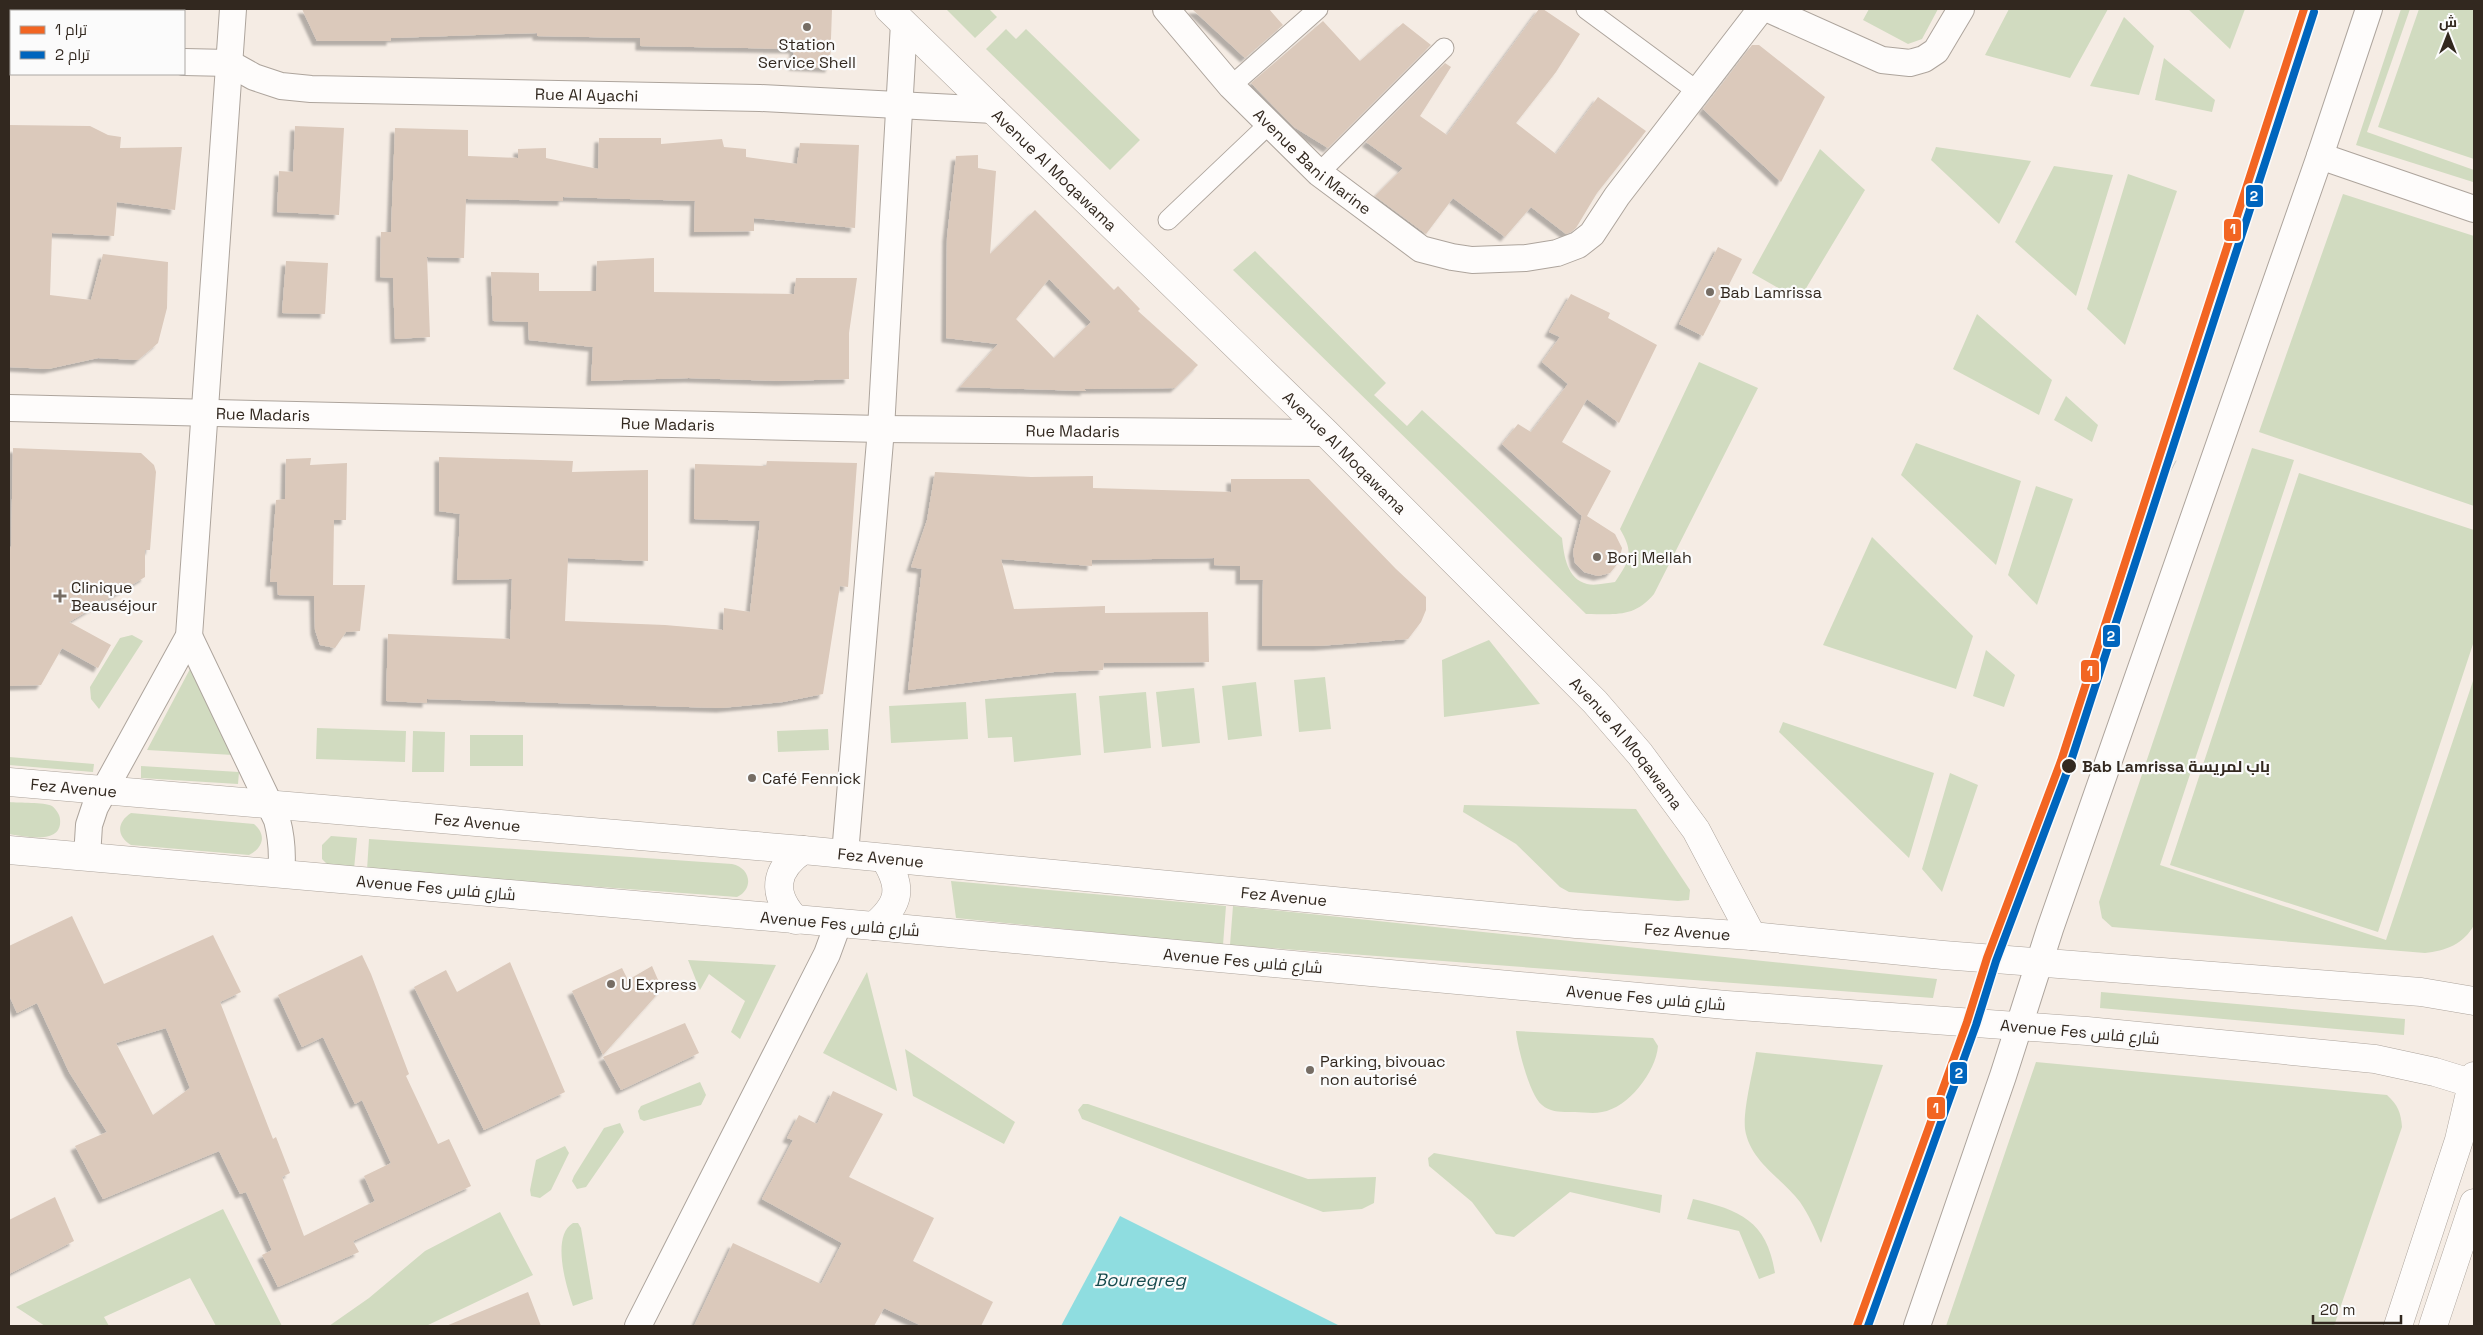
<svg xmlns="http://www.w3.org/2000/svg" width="2483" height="1335" font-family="'Space Grotesk',Cairo,sans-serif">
<defs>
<filter id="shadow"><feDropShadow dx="-4.5" dy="4.5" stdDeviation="1" flood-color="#0004"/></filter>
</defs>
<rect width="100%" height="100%" fill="#f5ece4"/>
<!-- green -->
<path fill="#d1dbc0" d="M 946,9 L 989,9 L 997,17 L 975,38 Z
M 1869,9 L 1938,9 L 1922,39 L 1908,44 L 1863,20 Z
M 2009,9 L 2108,9 L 2070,78 L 1985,55 Z
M 2188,9 L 2245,9 L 2230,49 Z
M 2401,9 L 2410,9 L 2367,132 L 2474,170 L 2473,182 L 2356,145 Z
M 2419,9 L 2474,9 L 2474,159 L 2378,127 Z
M 2124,17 L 2154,46 L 2139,95 L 2090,86 Z
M 1006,29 L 1016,39 L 1026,29 L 1140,140 L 1110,170 L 986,49 Z
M 2164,58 L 2215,100 L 2212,112 L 2155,100 Z
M 1936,147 L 2031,161 L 1999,224 L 1931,160 Z
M 1820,149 L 1865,190 L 1799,300 L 1752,273 Z
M 2054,166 L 2113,175 L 2076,296 L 2015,242 Z
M 2128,174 L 2177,191 L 2125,345 L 2087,309 Z
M 2343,194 L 2474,236 L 2474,506 L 2259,432 Z
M 1255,251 L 1386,383 L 1374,395 L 1407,426 L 1422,410 L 1562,538 C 1564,556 1567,579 1587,584 C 1595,586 1607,583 1615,582 C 1630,560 1634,553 1620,529 L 1699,362 L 1758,388 L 1654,594 C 1634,618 1615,614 1586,614 L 1233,270 Z
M 1977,314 L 2052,380 L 2039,415 L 1953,369 Z
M 2066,396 L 2098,425 L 2092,442 L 2054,420 Z
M 1916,443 L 2021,481 L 1996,565 L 1901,475 Z
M 2252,448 L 2294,460 L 2160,865 L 2386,940 L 2474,678 L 2474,925 C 2464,944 2445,951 2425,953 L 2112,927 L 2102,918 L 2099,902 Z
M 2299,473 L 2474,530 L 2474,641 L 2378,932 L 2170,865 Z
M 2036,486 L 2073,499 L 2037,605 L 2008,575 Z
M 1872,537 L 1973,636 L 1956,689 L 1823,645 Z
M 132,635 L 143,641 L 99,709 L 91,699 L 90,687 L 120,638 Z
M 1489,640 L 1540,704 L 1444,717 L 1442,660 Z
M 1986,650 L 2015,675 L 2004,707 L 1973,696 Z
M 190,669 L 233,755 L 147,750 Z
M 1325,677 L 1331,729 L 1299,732 L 1294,680 Z
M 1256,682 L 1262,736 L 1228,740 L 1222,686 Z
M 1194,688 L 1200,743 L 1162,747 L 1156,692 Z
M 1146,692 L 1151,748 L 1104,753 L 1099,696 Z
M 1076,693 L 1081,755 L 1014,762 L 1012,737 L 988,738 L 985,699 Z
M 966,702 L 968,739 L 891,743 L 889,706 Z
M 1783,722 L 1934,773 L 1909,858 L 1779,732 Z
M 317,728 L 406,731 L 405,762 L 316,759 Z
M 828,729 L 829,750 L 778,752 L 777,731 Z
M 413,731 L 445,732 L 444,772 L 412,772 Z
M 470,735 L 523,735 L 523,766 L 470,766 Z
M 9,757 L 94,764 L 93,772 L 9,765 Z
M 141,766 L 239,772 L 238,784 L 141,778 Z
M 1950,773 L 1978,785 L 1942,892 L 1922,869 Z
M 9,802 C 19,803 44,802 52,806 C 56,809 60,815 60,819 C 63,846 23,836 9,834 Z
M 1464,805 L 1636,809 L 1690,890 L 1689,900 L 1678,901 L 1569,892 L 1560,887 L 1516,844 L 1463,812 Z
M 131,813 L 254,824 C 267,835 263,848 249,855 L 131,845 C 116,836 117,822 131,813 Z
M 331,836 L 357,838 L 354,869 L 327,864 L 322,859 L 322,845 Z
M 369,839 L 732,864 C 751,868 754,889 737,897 L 367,870 Z
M 951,881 L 1226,906 L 1223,945 L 956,918 Z
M 1233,906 L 1937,979 L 1933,998 L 1230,945 Z
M 688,960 L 776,965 L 740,1039 L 731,1032 L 745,1001 L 709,974 L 700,990 Z
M 867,972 L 897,1090 L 897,1091 L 823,1053 Z
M 2101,992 L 2405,1019 L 2404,1035 L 2100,1008 Z
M 1516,1031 L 1653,1038 L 1658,1046 C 1656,1072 1628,1108 1602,1112 C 1593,1114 1583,1112 1575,1112 C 1564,1112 1551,1113 1542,1105 C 1530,1096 1517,1046 1516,1031 Z
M 905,1049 L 1015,1122 L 1004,1144 L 913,1096 Z
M 1756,1052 L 1883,1065 L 1821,1243 C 1815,1229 1809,1215 1800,1202 C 1782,1178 1750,1162 1745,1129 C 1743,1109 1753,1072 1756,1052 Z
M 2036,1062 L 2387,1095 C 2398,1105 2401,1113 2402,1127 L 2334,1326 L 1946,1326 Z
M 700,1082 L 706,1095 L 701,1105 L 644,1121 L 640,1119 L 638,1111 L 641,1106 Z
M 1083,1104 L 1088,1104 L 1308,1179 L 1376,1177 L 1374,1203 L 1362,1209 L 1323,1212 L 1082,1119 L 1078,1110 Z
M 620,1123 L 624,1132 L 586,1187 L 577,1189 L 572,1181 L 574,1176 L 604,1128 Z
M 565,1146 L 569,1153 L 551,1190 L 540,1198 L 531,1196 L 530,1190 L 536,1160 Z
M 1434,1153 L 1662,1195 L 1660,1213 L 1570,1192 L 1514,1237 L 1496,1234 L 1472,1202 L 1429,1166 L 1428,1158 Z
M 1693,1199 C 1740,1210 1767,1221 1775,1273 L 1759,1279 L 1739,1231 L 1687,1219 Z
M 223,1209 L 282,1326 L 216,1326 L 190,1278 L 104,1317 L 109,1326 L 45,1326 L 16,1307 Z
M 500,1212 L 533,1275 L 426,1326 L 329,1326 L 369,1298 L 425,1251 Z
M 573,1223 L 578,1223 L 581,1228 L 593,1299 L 573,1306 C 566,1286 551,1236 573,1223 Z"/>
<!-- water -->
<path fill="#8fdde0" d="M 1120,1216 L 1340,1326 L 1061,1326 Z"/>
<!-- building -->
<path fill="#dbc9bb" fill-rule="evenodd" filter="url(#shadow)" d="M 302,9 L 832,9 L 830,68 L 793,66 L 794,49 L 640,46 L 640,38 L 537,36 L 537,33 L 391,38 L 391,41 L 317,41 Z
M 1192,9 L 1269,9 L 1283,25 L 1245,58 Z
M 1539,9 L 1543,9 L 1580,34 L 1556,72 L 1516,123 L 1556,154 L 1598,97 L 1646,131 L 1597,193 L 1576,228 L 1571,232 L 1566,234 L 1531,207 L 1505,237 L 1453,198 L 1426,234 L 1375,196 L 1403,168 L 1366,142 L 1445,63 L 1451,67 L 1420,116 L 1447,135 Z
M 1323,21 L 1360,61 L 1403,23 L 1431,45 L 1328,148 L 1294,127 L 1251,83 Z
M 1752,45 L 1759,45 L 1825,97 L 1781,182 L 1703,109 Z
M 9,125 L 90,126 L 108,135 L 121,137 L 120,148 L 182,147 L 175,210 L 117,202 L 114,236 L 52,233 L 50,295 L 91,300 L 103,254 L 168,262 L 167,308 L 158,343 L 138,360 L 98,358 L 48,369 L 9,367 Z
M 295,126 L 344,128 L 339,215 L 277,212 L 279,171 L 293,172 Z
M 395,128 L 468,130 L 468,156 L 518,158 L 518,149 L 546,148 L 546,158 L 598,169 L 599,138 L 661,138 L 661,144 L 722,139 L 724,147 L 746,149 L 746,157 L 797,164 L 800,143 L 859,145 L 855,228 L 754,218 L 754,231 L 694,232 L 695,201 L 563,197 L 563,201 L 466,199 L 464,258 L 427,257 L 430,337 L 395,339 L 393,278 L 380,277 L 381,232 L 391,232 Z
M 978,155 L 978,168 L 996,171 L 990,254 L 1035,210 L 1114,290 L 1118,286 L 1140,309 L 1138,311 L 1198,365 L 1175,388 L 1084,389 L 1086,391 L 960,387 L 998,344 L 946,338 L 947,237 L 956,156 ZM 1049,279 L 1091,322 L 1054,358 L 1016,319 Z
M 1718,247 L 1742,259 L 1703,336 L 1679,324 Z
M 654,258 L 654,292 L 794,294 L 796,278 L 857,278 L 849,333 L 849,379 L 781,381 L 689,378 L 591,381 L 593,347 L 529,340 L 528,322 L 493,321 L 491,272 L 539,273 L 539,291 L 596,291 L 597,261 Z
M 286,261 L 328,263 L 325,314 L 282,313 Z
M 1571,294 L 1610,313 L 1608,318 L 1657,345 L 1619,423 L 1587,399 L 1562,442 L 1611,471 L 1587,516 L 1615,534 L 1622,548 L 1619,562 L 1610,573 L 1598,576 L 1584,572 L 1575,563 L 1573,552 L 1582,516 L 1502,444 L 1518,424 L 1531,432 L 1568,384 L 1542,362 L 1560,337 L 1549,332 Z
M 13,448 L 141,453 L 154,465 L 156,472 L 150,550 L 145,550 L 145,577 L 69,622 L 111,645 L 98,668 L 62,648 L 41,685 L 9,686 L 9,544 L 11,549 Z
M 439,457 L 573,461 L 572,472 L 648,470 L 648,561 L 568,558 L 565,621 L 665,625 L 723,630 L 724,608 L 750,612 L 760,521 L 694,519 L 695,464 L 766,466 L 767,461 L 857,463 L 848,587 L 840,586 L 823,694 L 783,702 L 721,708 L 427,699 L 427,703 L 386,701 L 388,634 L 510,639 L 512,579 L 457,580 L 460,514 L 439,511 Z
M 311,458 L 310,465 L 347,463 L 346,520 L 334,520 L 333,585 L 365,585 L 360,631 L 346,632 L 335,648 L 320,645 L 315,630 L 314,596 L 278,595 L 277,582 L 270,582 L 276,500 L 285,499 L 286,459 Z
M 935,472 L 1031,477 L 1093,476 L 1093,488 L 1231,492 L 1231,479 L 1309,479 L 1396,569 L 1426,597 L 1426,610 L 1421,622 L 1408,639 L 1318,646 L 1262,646 L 1263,580 L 1240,580 L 1240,566 L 1214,565 L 1214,558 L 1092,560 L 1092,566 L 1001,559 L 1014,609 L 1105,606 L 1105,613 L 1208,612 L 1209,662 L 1104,663 L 1103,670 L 1054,672 L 908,690 L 922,569 L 911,567 L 927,520 Z
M 72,916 L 104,984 L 213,935 L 241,992 L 220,1002 L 273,1139 L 276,1137 L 290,1173 L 282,1177 L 304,1236 L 375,1201 L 364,1176 L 391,1163 L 362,1100 L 355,1104 L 323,1037 L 302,1047 L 278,995 L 362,955 L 371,974 L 409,1074 L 406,1076 L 438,1144 L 449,1139 L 471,1186 L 353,1241 L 359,1252 L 278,1287 L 262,1255 L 272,1250 L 246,1192 L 240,1194 L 219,1151 L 103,1199 L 75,1146 L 107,1132 L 69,1072 L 37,1003 L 17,1013 L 9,995 L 9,946 ZM 166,1028 L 190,1088 L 153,1115 L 116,1043 Z
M 510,962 L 565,1092 L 484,1130 L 414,987 L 446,970 L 457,992 Z
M 652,966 L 662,989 L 603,1055 L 572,991 L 622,968 L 628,980 Z
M 685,1023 L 699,1053 L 621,1090 L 603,1057 Z
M 833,1091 L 883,1114 L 849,1177 L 934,1218 L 913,1261 L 993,1302 L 981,1326 L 922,1326 L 884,1308 L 874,1326 L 694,1326 L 733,1243 L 821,1284 L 842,1243 L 762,1199 L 793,1140 L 787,1138 L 799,1115 L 817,1124 Z
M 55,1197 L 74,1241 L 9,1274 L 9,1220 Z
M 528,1292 L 541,1326 L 446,1326 Z"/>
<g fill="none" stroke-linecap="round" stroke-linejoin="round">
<!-- pedestrian casing -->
<g stroke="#ada49c" stroke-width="21">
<path id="pedestrian" d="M 1586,9 L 1697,91
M 1231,86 L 1318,9
M 1319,173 L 1444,48
M 1168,220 L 1268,125"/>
</g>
<!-- minor casing -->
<g stroke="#ada49c" stroke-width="28">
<g id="minor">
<path id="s1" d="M 1166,9 L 1231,86 L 1319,173 L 1421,249 L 1452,257 L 1472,260 L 1526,258 L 1557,253 L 1578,245 L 1592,234 L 1617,196 L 1761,9"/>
<path d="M 1768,9 L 1882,60 L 1910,63 L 1924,59 L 1936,51 L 1961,9"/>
<path d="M 9,57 L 11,57"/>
<path id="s2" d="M 184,62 L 229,63 L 254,77 L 281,86 L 311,89 L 760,98 L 994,110"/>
<path d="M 2320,156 L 2474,209"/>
<path id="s3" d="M 9,408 L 881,429 L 1326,433"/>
<path d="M 189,636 L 277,820 C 282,839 283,855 281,874"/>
<path d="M 845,854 L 881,429 L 904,23"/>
<path d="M 87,857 L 89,825 L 95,807 L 189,636 L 233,9"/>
<path d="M 638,1326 L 827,954 L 838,924"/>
<path d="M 1917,1326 L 2003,1076 L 2050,929 L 2320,156 L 2369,9"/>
</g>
</g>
<!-- tertiary casing -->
<g stroke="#ada49c" stroke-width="29">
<g id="tertiary">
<path id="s4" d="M 889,9 L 1326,433 L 1595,702 L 1640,754 L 1696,830 L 1752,936"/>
</g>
</g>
<!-- secondary casing -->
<g stroke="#ada49c" stroke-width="29">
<g id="secondary">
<path id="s5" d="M 9,782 L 803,850 L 1576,924 L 1752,936 L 1943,955 L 2421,992 L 2474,1001"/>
<path d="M 9,850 L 874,926 L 1726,1005 L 2087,1031 L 2375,1059 L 2435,1072 L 2474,1084"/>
<path d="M 796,920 C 771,894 774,870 803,850"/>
<path d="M 874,926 C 900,904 903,888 885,859"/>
</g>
</g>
<!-- primary casing -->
<g stroke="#ada49c" stroke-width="29">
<path id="primary" d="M 2398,1326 L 2459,1140 L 2474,1076"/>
</g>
<!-- trunk casing -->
<g stroke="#ada49c" stroke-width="29">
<path id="trunk" d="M 2433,1326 L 2474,1203"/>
</g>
<!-- pedestrian -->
<use href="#pedestrian" stroke="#fefcfb" stroke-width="19"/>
<!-- minor -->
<use href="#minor" stroke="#fefcfb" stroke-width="26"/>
<!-- tertiary -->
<use href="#tertiary" stroke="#fefcfb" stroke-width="28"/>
<!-- secondary -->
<use href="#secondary" stroke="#fefcfb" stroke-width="28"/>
<!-- primary -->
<use href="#primary" stroke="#fefcfb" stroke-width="28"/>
<!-- trunk -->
<use href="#trunk" stroke="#fefcfb" stroke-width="28"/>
<!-- tram -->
<path stroke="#ccc9c7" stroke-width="1" d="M 2137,531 L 2176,461"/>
<!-- tram-1 casing -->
<g stroke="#fbfbfb" stroke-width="11">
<path id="tram-1" d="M 1857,1326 L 1967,1022 L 1987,958 L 2061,761 L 2304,9"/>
</g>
<!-- tram-2 casing -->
<g stroke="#fbfbfb" stroke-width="11">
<path id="tram-2" d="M 1868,1326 L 1976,1025 L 1996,961 L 2070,764 L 2314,12"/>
</g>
<!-- tram-1 -->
<use href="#tram-1" stroke="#f26522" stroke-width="8"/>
<!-- tram-2 -->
<use href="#tram-2" stroke="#0065bd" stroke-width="8"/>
</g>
<!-- markers -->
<g fill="#766d64" stroke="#fbfbfb" stroke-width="2">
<circle cx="807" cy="27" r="5"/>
<circle cx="1710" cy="292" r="5"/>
<circle cx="1597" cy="557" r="5"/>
<path d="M57.5 588.5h5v5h5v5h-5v5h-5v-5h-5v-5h5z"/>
<circle cx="752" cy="778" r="5"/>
<circle cx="611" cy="984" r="5"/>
<circle cx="1310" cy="1070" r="5"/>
</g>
<circle fill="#32281f" stroke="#fbfbfb" stroke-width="2" cx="2069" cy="766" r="8"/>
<g text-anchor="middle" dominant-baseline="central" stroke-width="4.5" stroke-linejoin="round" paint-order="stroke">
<!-- poi labels -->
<g font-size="16" fill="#32281f" stroke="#fbfbfb" text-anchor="start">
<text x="807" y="44" text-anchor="middle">Station<tspan x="807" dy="18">Service Shell</tspan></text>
<text x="1720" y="292">Bab Lamrissa</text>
<text x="1607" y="557">Borj Mellah</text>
<text x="71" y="587">Clinique<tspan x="71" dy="18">Beauséjour</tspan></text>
<text x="762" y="778">Café Fennick</text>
<text x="621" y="984">U Express</text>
<text x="1320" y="1061">Parking, bivouac<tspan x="1320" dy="18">non autorisé</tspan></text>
</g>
<!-- street labels -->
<g font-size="16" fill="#32281f" stroke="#fbfbfb">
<text stroke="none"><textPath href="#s2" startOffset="408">Rue Al Ayachi</textPath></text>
<text stroke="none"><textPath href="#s1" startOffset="212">Avenue Bani Marine</textPath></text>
<text stroke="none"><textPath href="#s4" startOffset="231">Avenue Al Moqawama</textPath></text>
<text stroke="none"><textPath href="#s3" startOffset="254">Rue Madaris</textPath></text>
<text stroke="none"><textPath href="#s3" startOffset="659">Rue Madaris</textPath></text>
<text stroke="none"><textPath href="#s3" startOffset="1064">Rue Madaris</textPath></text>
<text stroke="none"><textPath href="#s4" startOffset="636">Avenue Al Moqawama</textPath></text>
<text stroke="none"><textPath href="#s4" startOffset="1041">Avenue Al Moqawama</textPath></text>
<text stroke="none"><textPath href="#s5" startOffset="65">Fez Avenue</textPath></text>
<text stroke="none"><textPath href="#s5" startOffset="470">Fez Avenue</textPath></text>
<text stroke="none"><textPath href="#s5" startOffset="875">Fez Avenue</textPath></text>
<text transform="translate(436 888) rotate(5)">Avenue Fes شارع فاس</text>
<text stroke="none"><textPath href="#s5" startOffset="1280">Fez Avenue</textPath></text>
<text transform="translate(840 924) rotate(5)">Avenue Fes شارع فاس</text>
<text stroke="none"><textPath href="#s5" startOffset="1685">Fez Avenue</textPath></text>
<text transform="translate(1243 961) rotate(5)">Avenue Fes شارع فاس</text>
<text transform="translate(1646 998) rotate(5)">Avenue Fes شارع فاس</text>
<text transform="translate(2080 1032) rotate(5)">Avenue Fes شارع فاس</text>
</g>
<!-- stop labels -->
<g font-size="16" font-weight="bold" fill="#32281f" stroke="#fbfbfb" text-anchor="start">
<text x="2082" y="766">Bab Lamrissa باب لمريسة</text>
</g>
<!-- water labels -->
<g font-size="18" font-style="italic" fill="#174b4e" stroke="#fbfbfb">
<text x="1140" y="1279">Bouregreg</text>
</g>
</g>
<g stroke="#fbfbfb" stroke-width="2">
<rect x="2245" y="184" width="19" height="24" rx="5" fill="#0065bd"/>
<rect x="2223" y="218" width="19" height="24" rx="5" fill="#f26522"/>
<rect x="2102" y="624" width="19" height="24" rx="5" fill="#0065bd"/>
<rect x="2080" y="659" width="20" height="24" rx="5" fill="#f26522"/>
<rect x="1949" y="1061" width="19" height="24" rx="5" fill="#0065bd"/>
<rect x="1926" y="1096" width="20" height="24" rx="5" fill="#f26522"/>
</g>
<g font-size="14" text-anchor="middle" font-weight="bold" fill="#fff">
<text x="2254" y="201">2</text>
<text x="2233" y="234">1</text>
<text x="2111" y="641">2</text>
<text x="2090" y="676">1</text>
<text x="1959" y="1078">2</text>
<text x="1936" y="1113">1</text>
</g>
<!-- border -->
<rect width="2483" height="1335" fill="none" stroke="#32281f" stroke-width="20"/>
<!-- legend -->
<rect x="10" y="10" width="175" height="65" fill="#fbfbfb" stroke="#aba7a3"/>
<rect x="20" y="26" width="25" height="8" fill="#f26522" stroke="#aba7a3"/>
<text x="55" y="35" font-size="15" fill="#32281f">ترام 1</text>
<rect x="20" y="51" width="25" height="8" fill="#0065bd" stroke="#aba7a3"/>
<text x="55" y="60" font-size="15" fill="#32281f">ترام 2</text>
<!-- north arrow -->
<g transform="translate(2448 35)" stroke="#fbfbfb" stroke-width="4" paint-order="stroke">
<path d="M0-4L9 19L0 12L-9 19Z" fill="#32281f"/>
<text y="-8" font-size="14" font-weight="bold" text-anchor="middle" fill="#32281f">ش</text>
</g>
<!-- scale -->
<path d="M2313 1315v8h88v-8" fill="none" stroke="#32281f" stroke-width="2.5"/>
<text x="2320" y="1315" font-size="15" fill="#32281f" stroke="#fbfbfb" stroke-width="4" paint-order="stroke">20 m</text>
</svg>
